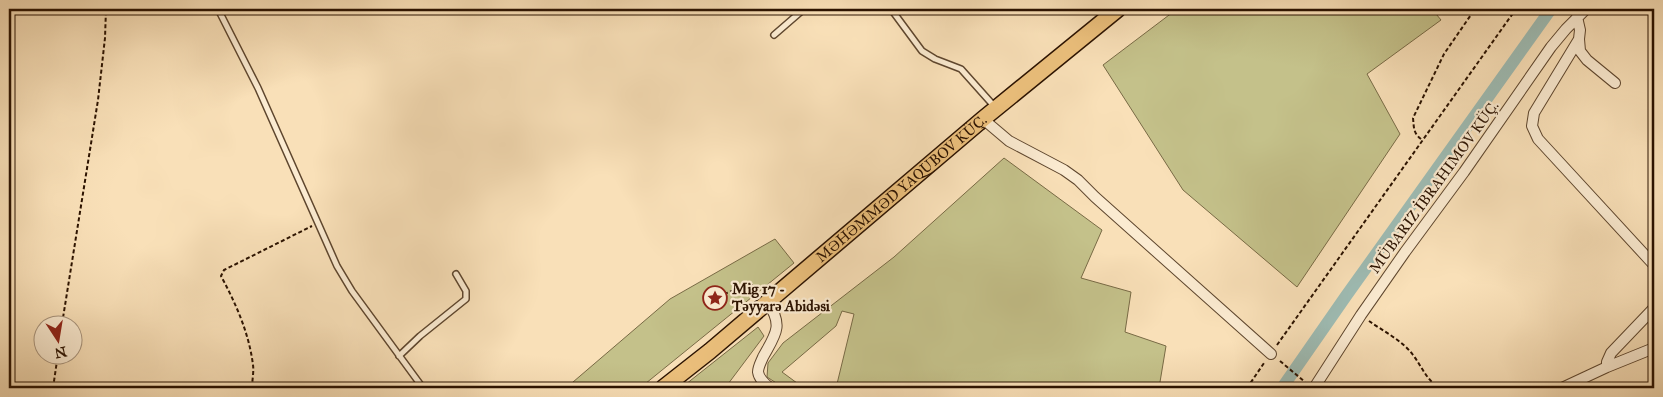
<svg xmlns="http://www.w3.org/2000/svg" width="1663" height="397" font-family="'IM FELL Great Primer',serif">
<rect width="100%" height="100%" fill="#f9e0b8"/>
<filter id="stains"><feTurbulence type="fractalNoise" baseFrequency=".004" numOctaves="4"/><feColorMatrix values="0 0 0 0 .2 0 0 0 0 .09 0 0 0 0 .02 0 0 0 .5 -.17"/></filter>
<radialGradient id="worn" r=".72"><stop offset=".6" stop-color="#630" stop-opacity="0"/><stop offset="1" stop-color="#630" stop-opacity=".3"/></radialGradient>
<!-- green -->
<path fill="#c4c18a" stroke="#786a45" d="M 1177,9 L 1432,9 L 1441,20 L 1367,74 L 1400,134 L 1297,287 L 1183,190 L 1103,65 Z
M 1004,158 L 1102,230 L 1081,278 L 1131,292 L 1125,332 L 1166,346 L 1159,388 L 836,388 L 854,314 L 842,311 L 836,326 L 782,372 L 797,383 L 794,388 L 784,388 L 767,377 L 768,363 L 783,343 L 894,257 Z
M 775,239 L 794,263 L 640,388 L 566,388 L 670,299 Z
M 758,327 L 764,336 L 725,388 L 681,388 Z"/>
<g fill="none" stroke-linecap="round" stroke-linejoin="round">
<!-- canal -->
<path stroke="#9ebcb4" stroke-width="12" d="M 1282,388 L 1346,296 L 1551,9"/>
<!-- service casing -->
<g stroke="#5e462e" stroke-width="8">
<path id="service" d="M 218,9 L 258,88 L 337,266 L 352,291 L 423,388
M 891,9 L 922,51 L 935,59 L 961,69 L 994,106
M 774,35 L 804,9
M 399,356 L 420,336 L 466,299 L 466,291 L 456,274"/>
</g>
<!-- minor casing -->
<g stroke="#5e462e" stroke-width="12">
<path id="minor" d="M 1577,17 L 1580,30 L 1579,39 L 1580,51 L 1587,60 L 1615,83
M 1579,39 L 1534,113 L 1532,126 L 1538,139 L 1654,265
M 983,119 L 1009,141 L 1064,170 L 1078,180 L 1095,197 L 1271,354
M 768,303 C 784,326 775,335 763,357 C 761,362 758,367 758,372 C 759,379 765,384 770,388
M 1607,367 L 1607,362 L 1611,353 L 1654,308
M 1314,388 L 1361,315 L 1405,252 L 1464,172 L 1551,47 L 1566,29 L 1586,9
M 1562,388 L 1607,367 L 1654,348"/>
</g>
<!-- primary casing -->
<g stroke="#2b1200" stroke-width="18">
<g id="primary">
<path id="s1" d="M 663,388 L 710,351 L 983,119 L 1118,9"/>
</g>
</g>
<!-- path -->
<path stroke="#2b1200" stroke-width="2" stroke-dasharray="4 2.5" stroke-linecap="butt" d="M 1421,139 C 1413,133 1414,127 1413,118 L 1444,54 L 1475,9
M 724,294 L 748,285 L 752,285 L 759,293
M 1369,321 C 1383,331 1403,341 1413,355 C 1422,367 1426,379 1439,388
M 62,324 L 98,100 L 105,38 L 106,9
M 1277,345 L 1516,9
M 1280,361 L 1305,382
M 53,388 L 58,354
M 252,388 C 252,381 254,372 253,365 C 249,333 236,304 221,276 L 224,270 L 312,226
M 1247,388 L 1264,363"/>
<!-- service -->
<use href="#service" stroke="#fbebd1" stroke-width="5"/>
<!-- minor -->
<use href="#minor" stroke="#fbebd1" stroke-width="10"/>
<!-- primary -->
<use href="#primary" stroke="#ecc07c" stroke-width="15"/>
</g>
<!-- icons -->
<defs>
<g id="sight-ring" transform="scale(1.25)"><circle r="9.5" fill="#fbebd1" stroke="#8f2418" stroke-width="1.5"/><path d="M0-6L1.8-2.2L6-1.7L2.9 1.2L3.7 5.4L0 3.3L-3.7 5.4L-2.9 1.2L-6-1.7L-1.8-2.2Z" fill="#8f2418"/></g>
</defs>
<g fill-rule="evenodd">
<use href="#sight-ring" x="715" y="298"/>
</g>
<g text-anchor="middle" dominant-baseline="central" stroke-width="4.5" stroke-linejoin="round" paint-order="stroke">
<!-- street labels -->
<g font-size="15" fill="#2b1200" stroke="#fbebd1">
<text transform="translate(1434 187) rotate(-54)">MÜBARIZ İBRAHIMOV KÜÇ.</text>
<text stroke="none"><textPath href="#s1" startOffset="311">MƏHƏMMƏD YAQUBOV KÜÇ.</textPath></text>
</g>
<!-- poi labels -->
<g font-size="15" font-weight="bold" fill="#2b1200" stroke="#fbebd1" text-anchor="start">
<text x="732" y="289">Mig 17 -<tspan x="732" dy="17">Təyyarə Abidəsi</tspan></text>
</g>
</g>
<!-- margin -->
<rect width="1663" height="397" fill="none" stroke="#f9e0b8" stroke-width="30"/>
<rect x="10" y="10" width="1643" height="377" fill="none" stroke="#2b1200" stroke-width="2.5"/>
<rect x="15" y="15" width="1633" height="367" fill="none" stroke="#2b1200"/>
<!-- north arrow -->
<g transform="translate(58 340) rotate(168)"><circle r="24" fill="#fbebd1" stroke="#a8947d"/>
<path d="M0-4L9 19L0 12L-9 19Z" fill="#8f2418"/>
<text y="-8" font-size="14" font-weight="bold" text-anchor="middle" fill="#2b1200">N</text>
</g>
<rect width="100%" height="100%" filter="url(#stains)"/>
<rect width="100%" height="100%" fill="url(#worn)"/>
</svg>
